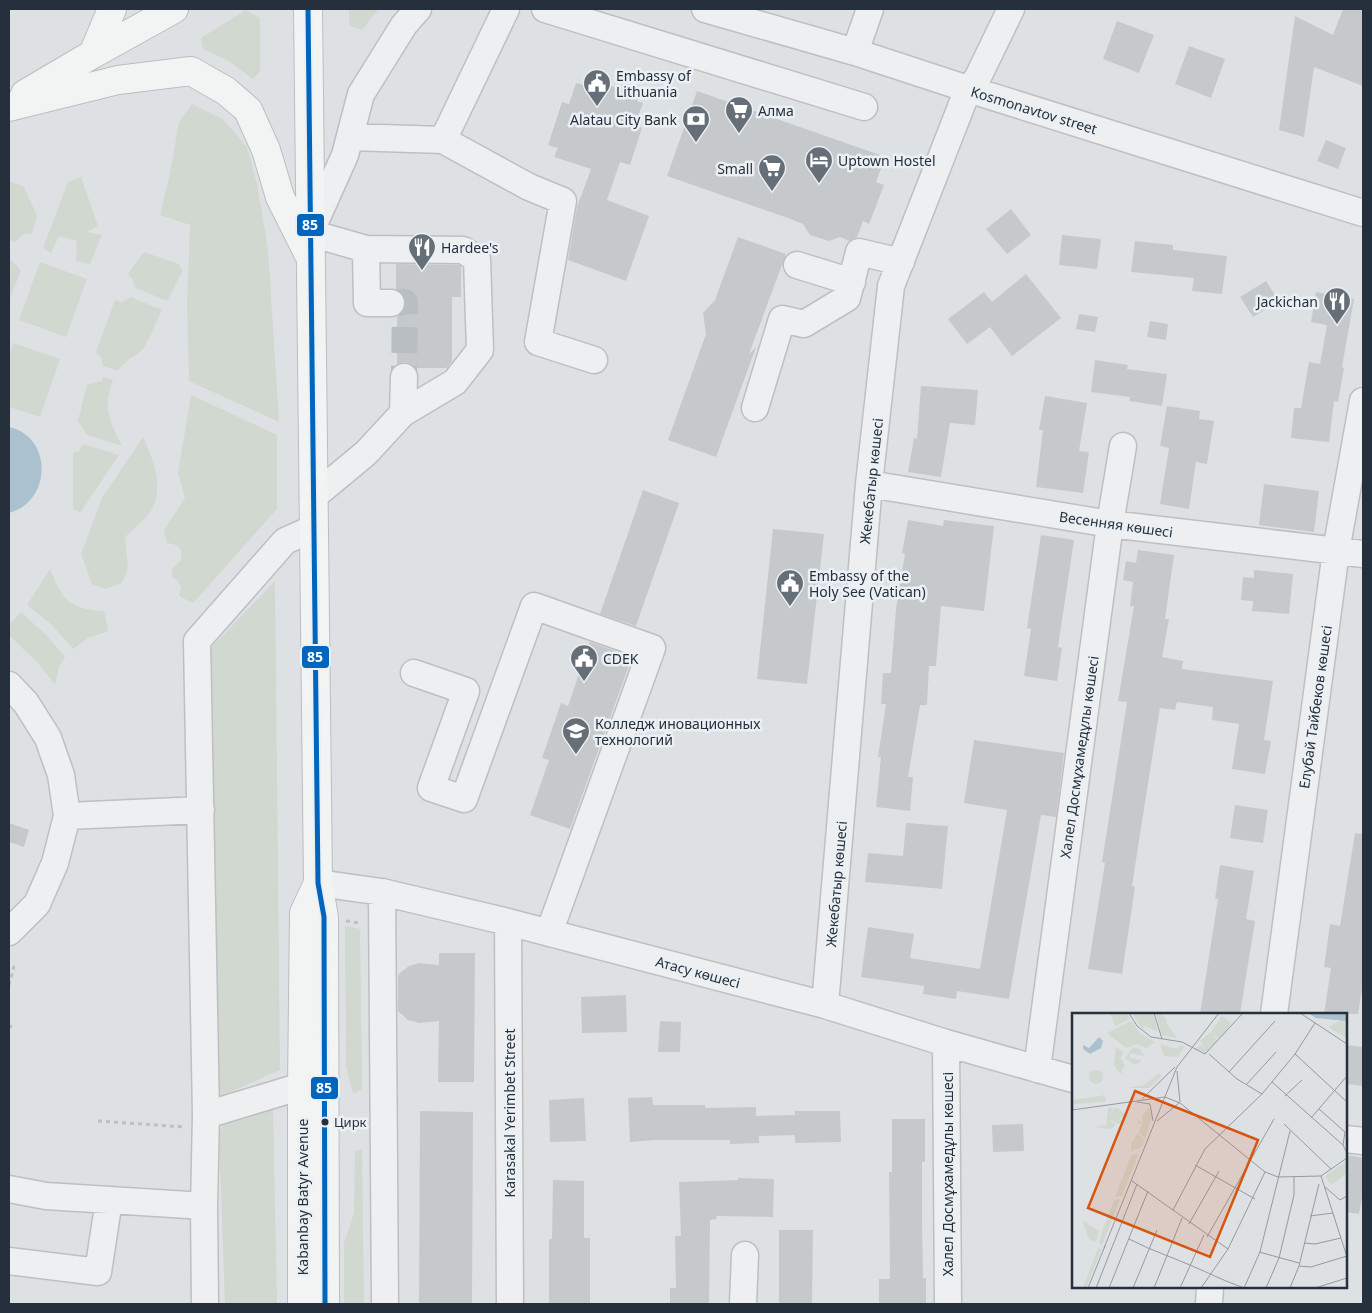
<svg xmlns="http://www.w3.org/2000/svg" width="1372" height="1313" font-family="'Noto Sans',sans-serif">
<rect width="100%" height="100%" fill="#dee1e4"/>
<!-- green -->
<path fill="#d0d8cf" d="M 349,9 L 379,9 L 362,30 L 349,25 Z
M 246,10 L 260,18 L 260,72 L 253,79 L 229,61 L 203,49 L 201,38 Z
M 192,104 L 223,119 L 247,147 L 257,184 L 268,249 L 279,422 L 189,381 L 187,305 L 190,225 L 160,215 L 170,173 L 179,122 Z
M 81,177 L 98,226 L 87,232 L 102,235 L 90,264 L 76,261 L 77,241 L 59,236 L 51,253 L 43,248 L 68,182 Z
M 9,181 L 24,187 L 37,216 L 32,234 L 24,234 L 15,242 L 9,240 Z
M 9,251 L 10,259 L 21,270 L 9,301 Z
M 144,252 L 179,264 L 180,268 L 183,270 L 167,301 L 134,287 L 133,280 L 128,274 Z
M 40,262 L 87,279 L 66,337 L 19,320 Z
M 131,297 L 162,310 C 157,319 148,344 142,350 C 134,358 125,359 118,371 L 103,366 L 101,357 L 96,352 L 115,300 L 122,302 Z
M 13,343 L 60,359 L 40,417 L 9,407 L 9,356 Z
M 103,377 L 113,380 C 103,405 109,422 122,446 L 87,435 L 78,421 L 87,385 L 102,381 Z
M 191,395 L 277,435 L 277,509 L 193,603 L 179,596 L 181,587 L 177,580 L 172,577 L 172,569 L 181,560 L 181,550 L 176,545 L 167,543 L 164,530 L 185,498 L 178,473 Z
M 143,437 C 153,459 164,485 152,509 C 147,519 133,529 125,537 L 128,568 L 122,583 L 104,589 L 92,584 L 81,554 L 102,498 Z
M 83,444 L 119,455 L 80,513 L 73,509 L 73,453 L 79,451 Z
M 50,569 C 63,600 68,609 104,611 L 108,631 L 88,638 L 73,649 L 52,625 L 27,605 Z
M 275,581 L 280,1070 L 217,1098 L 209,650 Z
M 21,612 L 47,636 L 65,657 L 59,667 L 55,685 L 39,664 L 9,635 L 9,625 Z
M 345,926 L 360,929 L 362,1089 L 353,1094 L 346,1066 Z
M 259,1104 L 273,1109 L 277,1304 L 225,1304 L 219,1136 L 224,1117 Z
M 362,1149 L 364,1304 L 344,1304 L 344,1243 L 354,1213 L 355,1151 Z"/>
<!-- water -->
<path fill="#acc1cf" d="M 9,427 C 53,437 52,501 9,513 Z"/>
<!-- building -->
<path fill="#c6c9cc" d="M 1343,9 L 1363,9 L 1363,86 L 1314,67 L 1304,137 L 1279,130 L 1295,16 L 1333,35 Z
M 1117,21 L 1154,35 L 1139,73 L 1103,59 Z
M 1189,46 L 1225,59 L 1211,98 L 1175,84 Z
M 587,78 L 638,95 L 637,101 L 643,103 L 635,125 L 642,128 L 630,165 L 620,162 L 607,200 L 649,216 L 626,281 L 568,260 L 577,207 L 591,169 L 554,157 L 558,148 L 548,145 L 562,102 L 569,104 L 576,83 L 584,85 Z
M 697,91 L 880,155 L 878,161 L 883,163 L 876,182 L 884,185 L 869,224 L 863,221 L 857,237 L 849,241 L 840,237 L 829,241 L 810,235 L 803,224 L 788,218 L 667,176 Z
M 1326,140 L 1346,148 L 1338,169 L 1317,161 Z
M 1011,209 L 1031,235 L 1007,254 L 986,229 Z
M 1062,235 L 1101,239 L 1097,269 L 1059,265 Z
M 738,237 L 786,254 L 749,354 L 756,347 L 716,457 L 668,440 L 706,334 L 703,313 L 715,300 Z
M 1135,241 L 1173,245 L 1173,250 L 1227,256 L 1222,294 L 1192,291 L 1194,278 L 1131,272 Z
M 396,264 L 459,265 L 461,266 L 461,297 L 452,297 L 452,361 L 447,368 L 416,368 L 411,364 L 405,362 L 397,364 L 397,317 L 404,311 L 406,303 L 404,295 L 396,289 Z
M 1026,274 L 1061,318 L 1012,356 L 990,327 L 967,344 L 948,319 L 984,292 L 992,302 Z
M 1266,281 L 1279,301 L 1253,317 L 1240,297 Z
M 1316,292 L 1354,299 L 1342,367 L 1344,368 L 1338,402 L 1334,401 L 1329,442 L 1291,438 L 1294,408 L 1301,408 L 1309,362 L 1320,364 L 1327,325 L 1311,322 Z
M 1079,314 L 1098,317 L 1095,332 L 1076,329 Z
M 1150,321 L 1168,324 L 1166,340 L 1147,337 Z
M 1095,360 L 1128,365 L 1127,369 L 1167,374 L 1162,406 L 1129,401 L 1130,397 L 1091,392 Z
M 921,386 L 978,390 L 975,425 L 950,423 L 941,477 L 908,472 L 914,438 L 917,439 Z
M 1045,396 L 1087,403 L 1079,451 L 1089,452 L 1083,493 L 1036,487 L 1043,430 L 1039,430 Z
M 1167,406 L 1200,411 L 1199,419 L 1214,421 L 1207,464 L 1196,462 L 1189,509 L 1160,504 L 1169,448 L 1160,446 Z
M 1264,484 L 1319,491 L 1314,532 L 1259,525 Z
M 643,490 L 679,503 L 636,626 L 600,614 Z
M 908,520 L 943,526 L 944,520 L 994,526 L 984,611 L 941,606 L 936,666 L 929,666 L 927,705 L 920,705 L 908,777 L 913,777 L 910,811 L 876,807 L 881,757 L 878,757 L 886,704 L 881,704 L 883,673 L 891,673 L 896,609 L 905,554 L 902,553 Z
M 773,529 L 824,534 L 807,684 L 757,679 Z
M 1041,535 L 1074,540 L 1058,647 L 1062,648 L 1057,681 L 1024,676 L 1031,629 L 1027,628 Z
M 1138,550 L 1174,555 L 1165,619 L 1169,619 L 1162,657 L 1183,661 L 1182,669 L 1273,681 L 1264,740 L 1271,741 L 1265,774 L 1232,769 L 1239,724 L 1212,720 L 1213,707 L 1177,702 L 1175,710 L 1160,708 L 1140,834 L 1132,886 L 1135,887 L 1122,974 L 1088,969 L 1105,863 L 1102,862 L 1111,805 L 1127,702 L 1118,701 L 1134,606 L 1130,606 L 1133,582 L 1123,580 L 1126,561 L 1136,563 Z
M 1254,570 L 1293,574 L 1289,614 L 1252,611 L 1253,601 L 1241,600 L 1243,577 L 1254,578 Z
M 590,642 L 632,657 L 570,829 L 530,815 L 549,760 L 542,758 L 561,703 L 568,706 Z
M 974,740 L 1064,753 L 1056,817 L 1041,815 L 1009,999 L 957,991 L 956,999 L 923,994 L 924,986 L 861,977 L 868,927 L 914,934 L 910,958 L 980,969 L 1007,810 L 964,803 Z
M 1235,805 L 1268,810 L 1263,843 L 1230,838 Z
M 9,823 L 29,830 L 24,847 L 9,842 Z
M 906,823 L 948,826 L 942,889 L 865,882 L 868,853 L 903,856 Z
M 1355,833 L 1363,834 L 1363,983 L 1358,1014 L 1324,1014 L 1331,968 L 1324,967 L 1330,924 L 1340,926 Z
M 1220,865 L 1254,871 L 1246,919 L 1255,921 L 1240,1014 L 1200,1014 L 1218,899 L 1215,899 Z
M 439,953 L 475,953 L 474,1082 L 438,1082 L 439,1021 L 419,1023 L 408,1020 L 398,1011 L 398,976 L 400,973 L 409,966 L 419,963 L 439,965 Z
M 626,995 L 627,1032 L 582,1033 L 581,997 Z
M 660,1021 L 681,1022 L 680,1052 L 658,1052 Z
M 1346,1045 L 1363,1047 L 1363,1086 L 1346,1084 Z
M 652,1097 L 653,1105 L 705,1105 L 705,1108 L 756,1107 L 756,1116 L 795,1115 L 795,1111 L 840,1111 L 841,1142 L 795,1143 L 795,1135 L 759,1136 L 759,1143 L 730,1144 L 730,1140 L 654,1140 L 630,1142 L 628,1098 Z
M 584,1098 L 586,1141 L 550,1142 L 549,1100 Z
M 420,1111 L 473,1112 L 472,1304 L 419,1304 Z
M 892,1119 L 925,1119 L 925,1162 L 922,1162 L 922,1220 L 923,1278 L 926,1278 L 926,1304 L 879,1304 L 879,1279 L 890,1279 L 889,1172 L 892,1172 Z
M 1023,1124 L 1024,1151 L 993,1152 L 992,1125 Z
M 1346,1155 L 1363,1158 L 1363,1193 L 1359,1214 L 1346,1212 Z
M 738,1178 L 774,1179 L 773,1217 L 716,1216 L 717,1219 L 710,1220 L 709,1304 L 670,1304 L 670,1288 L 676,1288 L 675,1236 L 681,1236 L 679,1182 L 738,1180 Z
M 553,1180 L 584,1181 L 584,1238 L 590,1238 L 590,1304 L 549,1304 L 549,1239 L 552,1239 Z
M 779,1230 L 813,1230 L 812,1304 L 779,1304 Z"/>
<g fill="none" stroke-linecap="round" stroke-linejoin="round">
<!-- minor-tunnel -->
<path stroke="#b9bec2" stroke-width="26" stroke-dasharray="26 13" stroke-linecap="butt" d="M 391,303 L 405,302 L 404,377"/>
<!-- minor casing -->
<g stroke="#bdbfc2" stroke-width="29">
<path id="minor" d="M 545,9 L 864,107
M 705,9 L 855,52 L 968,89 L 1363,213
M 855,52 L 870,9
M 350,137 L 443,140 L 506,9
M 443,140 L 529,187 L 563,201 L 538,342 L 594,360
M 366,249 L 463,250 L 477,259 L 480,350 L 455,382 L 403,413
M 797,265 L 852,282
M 391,303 L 367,303 L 366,249 L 310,233 L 345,155 L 361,94 L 404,25 L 418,9
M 755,408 L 782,319 L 804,324 L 847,298 L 859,252 L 901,262
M 869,484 L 1110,524 L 1363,554
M 313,497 L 366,453 L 403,413 L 404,377
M 414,673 L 466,691 L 431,788 L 464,799 L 534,606 L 652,648 L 549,933
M 9,685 L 26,703 L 48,738 L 61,775 L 67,816 L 55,863 L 37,904 L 9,932
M 67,816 L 201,810
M 318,883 L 382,892 L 508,922 L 825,1005 L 946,1043 L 1073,1079
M 382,892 L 385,1304
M 508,922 L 510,1304
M 825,1005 L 869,484 L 891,286 L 968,89 L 977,79 L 1011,9
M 1274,1014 L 1336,551 L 1363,401
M 946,1043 L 948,1304
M 1037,1069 L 1110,524 L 1123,446
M 206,1115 L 302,1086
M 1346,1139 L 1363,1141
M 9,1189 L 46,1196 L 204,1206
M 9,1261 L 98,1272 L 109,1200
M 205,1304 L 204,1206 L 206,1115 L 197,641 L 285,541 L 314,528
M 743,1304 L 745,1255
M 1209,1304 L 1210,1287"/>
</g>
<!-- major casing -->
<g stroke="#babec1" stroke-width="30">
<path id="major" d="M 308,9 L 318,883 L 324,917 L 325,1304
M 93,54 L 112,9
M 25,94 L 93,54 L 174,9
M 9,107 L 118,80 L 191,71 L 226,91 L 248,110 L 266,150 L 280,197 L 308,253
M 302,1304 L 302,1086 L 304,913 L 318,883"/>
</g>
<!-- path -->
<path stroke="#bdc0c3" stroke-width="3" stroke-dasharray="4 4" stroke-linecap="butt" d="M 346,921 L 360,923
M 9,985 L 15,962
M 9,1026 L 12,1027
M 98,1121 L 185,1127"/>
<!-- minor -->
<use href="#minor" stroke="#edeff0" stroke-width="26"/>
<!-- major -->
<use href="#major" stroke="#f2f4f4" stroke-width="28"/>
<!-- bus-1 casing -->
<g stroke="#ebf0f4" stroke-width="9">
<path id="bus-1" d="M 308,9 L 318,883 L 324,917 L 325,1304"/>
</g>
<!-- bus-1 -->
<use href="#bus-1" stroke="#0065bd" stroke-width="5"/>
</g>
<!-- icons -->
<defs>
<g id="civic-pin" transform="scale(1.4375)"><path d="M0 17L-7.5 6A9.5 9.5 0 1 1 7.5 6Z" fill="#666e77" stroke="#ebf0f4"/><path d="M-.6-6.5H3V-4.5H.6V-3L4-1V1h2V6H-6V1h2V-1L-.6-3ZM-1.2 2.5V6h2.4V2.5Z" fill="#fff"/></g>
<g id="supermarket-pin" transform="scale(1.4375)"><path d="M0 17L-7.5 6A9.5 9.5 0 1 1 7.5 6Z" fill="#666e77" stroke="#ebf0f4"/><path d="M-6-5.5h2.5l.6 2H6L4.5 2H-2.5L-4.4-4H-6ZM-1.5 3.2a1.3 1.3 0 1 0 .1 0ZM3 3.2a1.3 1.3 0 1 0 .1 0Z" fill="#fff"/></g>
<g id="bank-pin" transform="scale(1.4375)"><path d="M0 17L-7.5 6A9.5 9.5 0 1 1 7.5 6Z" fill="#666e77" stroke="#ebf0f4"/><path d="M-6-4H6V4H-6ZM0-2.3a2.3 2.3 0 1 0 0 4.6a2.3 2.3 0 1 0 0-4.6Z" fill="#fff"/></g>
<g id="hotel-pin" transform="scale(1.4375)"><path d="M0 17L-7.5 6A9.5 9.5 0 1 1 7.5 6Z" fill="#666e77" stroke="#ebf0f4"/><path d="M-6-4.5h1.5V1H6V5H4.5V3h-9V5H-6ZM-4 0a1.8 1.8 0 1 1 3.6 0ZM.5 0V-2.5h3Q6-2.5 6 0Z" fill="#fff"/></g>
<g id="restaurant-pin" transform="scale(1.4375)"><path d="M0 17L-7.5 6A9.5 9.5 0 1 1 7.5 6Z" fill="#666e77" stroke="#ebf0f4"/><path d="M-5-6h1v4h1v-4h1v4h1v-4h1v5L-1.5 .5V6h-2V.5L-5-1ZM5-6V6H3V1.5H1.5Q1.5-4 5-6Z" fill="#fff"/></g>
<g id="university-pin" transform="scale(1.4375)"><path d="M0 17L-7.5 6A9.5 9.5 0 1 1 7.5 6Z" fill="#666e77" stroke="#ebf0f4"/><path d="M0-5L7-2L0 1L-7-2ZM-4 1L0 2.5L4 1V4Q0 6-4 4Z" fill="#fff"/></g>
</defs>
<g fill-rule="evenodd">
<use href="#civic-pin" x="597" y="83"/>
<use href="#supermarket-pin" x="739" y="110"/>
<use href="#bank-pin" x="696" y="119"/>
<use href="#hotel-pin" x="819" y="160"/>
<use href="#supermarket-pin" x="772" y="168"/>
<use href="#restaurant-pin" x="422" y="247"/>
<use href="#restaurant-pin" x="1337" y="301"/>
<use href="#civic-pin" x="790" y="583"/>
<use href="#civic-pin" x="584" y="658"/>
<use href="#university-pin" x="576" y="731"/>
</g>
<!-- markers -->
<circle fill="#26303c" stroke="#ebf0f4" stroke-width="2" cx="325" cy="1122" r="4.5"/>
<g text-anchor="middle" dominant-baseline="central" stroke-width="5" stroke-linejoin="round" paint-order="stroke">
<!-- bus labels -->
<g font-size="13" fill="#26303c" stroke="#ebf0f4" text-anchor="start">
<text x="334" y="1122">Цирк</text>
</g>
<!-- poi labels -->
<g font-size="14" fill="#26303c" stroke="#ebf0f4" text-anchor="start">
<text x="616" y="75">Embassy of<tspan x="616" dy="16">Lithuania</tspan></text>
<text x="758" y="110">Алма</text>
<text x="677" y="119" text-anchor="end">Alatau City Bank</text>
<text x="838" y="160">Uptown Hostel</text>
<text x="753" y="168" text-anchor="end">Small</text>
<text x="441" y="247">Hardee's</text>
<text x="1318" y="301" text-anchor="end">Jackichan</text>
<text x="809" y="575">Embassy of the<tspan x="809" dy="16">Holy See (Vatican)</tspan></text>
<text x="603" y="658">CDEK</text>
<text x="595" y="723">Колледж иновационных<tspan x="595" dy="16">технологий</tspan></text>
</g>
<!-- street labels -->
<g font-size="14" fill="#26303c" stroke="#ebf0f4">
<text transform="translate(1034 110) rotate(17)">Kosmonavtov street</text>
<text transform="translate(871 481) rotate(-84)">Жекебатыр көшесі</text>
<text transform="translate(1116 524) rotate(8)">Весенняя көшесі</text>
<text transform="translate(1315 707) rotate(-82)">Елубай Тайбеков көшесі</text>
<text transform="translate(1079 757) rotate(-82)">Халел Досмұхамедұлы көшесі</text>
<text transform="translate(836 884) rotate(-85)">Жекебатыр көшесі</text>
<text transform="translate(698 972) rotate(15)">Атасу көшесі</text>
<text transform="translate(509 1113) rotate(-90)">Karasakal Yerimbet Street</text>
<text transform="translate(947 1174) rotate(-90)">Халел Досмұхамедұлы көшесі</text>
<text transform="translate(302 1197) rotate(-90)">Kabanbay Batyr Avenue</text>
</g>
</g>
<!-- overview -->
<g transform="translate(1072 1013)">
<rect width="275" height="275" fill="#dee1e4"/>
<path d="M 38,0 L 55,0 L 58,6 L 43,13 ZM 60,0 L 81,0 L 86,19 L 73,13 L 70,16 ZM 84,0 L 89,0 L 95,7 L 94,9 L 105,25 L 90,22 ZM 150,3 L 159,10 L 150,23 L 146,26 L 143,22 L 151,12 L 139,27 L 142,23 L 145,27 L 134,40 L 122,36 L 129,32 L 134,36 L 128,28 L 139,19 ZM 268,7 L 275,8 L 275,26 L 257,14 ZM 59,8 L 68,20 L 83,29 L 74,35 L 65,31 L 54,35 L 35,20 ZM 88,31 L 105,36 L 109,32 L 112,34 L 106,44 L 92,43 ZM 44,34 L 51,39 L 49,45 L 53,53 L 49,58 L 54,63 L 46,58 L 42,51 ZM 61,35 L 68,36 L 72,43 L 58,40 L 58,45 L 70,47 L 63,52 L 53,45 ZM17 64a7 7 0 1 1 14 0a7 7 0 1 1-14 0ZM 87,60 L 90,63 L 77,75 L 55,75 L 72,72 ZM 33,82 L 34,89 L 0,91 L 0,87 ZM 41,94 L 39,101 L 42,95 L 46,95 L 56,103 L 53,106 L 47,104 L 50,108 L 47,111 L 37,107 L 44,112 L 39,116 L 21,114 L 34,112 L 36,95 ZM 77,94 L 80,104 L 73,126 L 67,119 L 70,109 L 67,111 L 65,107 L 71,109 L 70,103 ZM 66,120 L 72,127 L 70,133 L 59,139 L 59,131 ZM 67,140 L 50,183 L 43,184 L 59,143 ZM 275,148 L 275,160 L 259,172 L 253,163 ZM 47,186 L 48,187 L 30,232 L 27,230 L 30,219 L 42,187 ZM 10,207 L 27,218 L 24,229 L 17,226 ZM 26,235 L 30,236 L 14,275 L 11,275 Z" fill="#d0d8cf"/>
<path d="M 236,0 L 275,0 L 275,8 L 244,5 ZM 27,24 L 31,28 L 29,35 L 18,41 L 11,36 L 11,32 L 17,35 Z" fill="#acc1cf"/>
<path fill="none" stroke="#949aa1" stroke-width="1" d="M 57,0 L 65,13 L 79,24 L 110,29 L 133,41 L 171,0M 82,0 L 90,26M 228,0 L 275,31M 137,41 L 165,66 L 190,81M 223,41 L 275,89M 105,58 L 108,89M 157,59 L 203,8M 200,69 L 271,132 L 275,140M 174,72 L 204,39M 213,83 L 230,67M 93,84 L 108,90 L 193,159 L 206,164 L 249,163 L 275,145M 70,86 L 103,54M 65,89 L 78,91 L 81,108M 247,96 L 273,119 L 271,132M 0,97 L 93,84M 239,105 L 275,63M 85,108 L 107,90M 212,111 L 259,156M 123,152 L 183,186M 249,163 L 275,244M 60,168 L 156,236M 253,174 L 268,187 L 275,183M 101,197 L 133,136 L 190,81 L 223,41 L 243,10M 238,203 L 261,200M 117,211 L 147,158M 135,224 L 202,106M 57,226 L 76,235 L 118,252 L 154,268 L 172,275 L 188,239 L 218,118M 232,230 L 243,231 L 269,225M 32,235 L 105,54 L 147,0M 187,239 L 227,250M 227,253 L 239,254 L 275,243M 16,275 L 33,233M 24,275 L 65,171M 37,275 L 76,178M 61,275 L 85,217M 82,275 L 110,205M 108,275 L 132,222M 129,275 L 156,236 L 193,159M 194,275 L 207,245 L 222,182 L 222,164M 218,275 L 227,253 L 247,171M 243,275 L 275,265"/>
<path fill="#d55511" fill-opacity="0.15" stroke="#d55511" stroke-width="2.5" d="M 63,78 L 186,127 L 138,244 L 16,195 Z"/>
<rect width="275" height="275" fill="none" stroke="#26303c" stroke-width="2.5"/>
</g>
<g stroke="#ebf0f4" stroke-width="2">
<rect x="296" y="213" width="29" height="24" rx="5" fill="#0065bd"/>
<rect x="301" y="645" width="29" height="24" rx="5" fill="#0065bd"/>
<rect x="310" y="1076" width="29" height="24" rx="5" fill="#0065bd"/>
</g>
<g font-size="14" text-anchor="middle" font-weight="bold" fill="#fff">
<text x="310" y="230">85</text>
<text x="315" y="662">85</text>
<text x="324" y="1093">85</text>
</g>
<!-- border -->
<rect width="1372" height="1313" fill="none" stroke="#26303c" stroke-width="20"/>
</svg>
